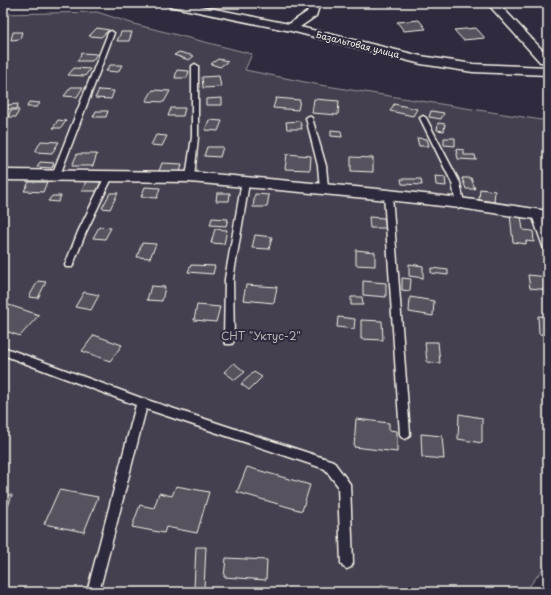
<svg xmlns="http://www.w3.org/2000/svg" width="551" height="595" font-family="'Playpen Sans',sans-serif">
<rect width="100%" height="100%" fill="#2f2a3d"/>
<filter id="ink" filterUnits="userSpaceOnUse"><feTurbulence type="fractalNoise" baseFrequency=".025" numOctaves="2"/><feDisplacementMap in="SourceGraphic" scale="8" xChannelSelector="R" yChannelSelector="G"/><feConvolveMatrix kernelMatrix="1 2 1 2 8 2 1 2 1" color-interpolation-filters="sRGB"/></filter>
<g filter="url(#ink)">
<!-- green -->
<path fill="#454050" stroke="#9c989c" d="M 97,12 L 134,24 L 252,54 L 245,70 L 320,85 L 548,121 L 548,562 L 525,592 L 3,592 L 3,436 L 6,428 L 3,428 L 3,14 Z"/>
<!-- building -->
<path fill="#56525f" stroke="#f4f1e8" d="M 369,3 L 392,3 L 393,4 L 372,6 Z
M 514,3 L 548,3 L 548,9 L 544,9 L 539,4 L 517,6 Z
M 419,20 L 426,29 L 404,31 L 397,22 Z
M 97,28 L 109,30 L 101,37 L 89,36 Z
M 476,28 L 485,38 L 463,40 L 454,30 Z
M 13,32 L 22,32 L 20,39 L 11,40 Z
M 121,32 L 132,32 L 129,41 L 117,41 Z
M 179,52 L 194,56 L 189,60 L 174,55 Z
M 82,53 L 97,54 L 92,61 L 77,61 Z
M 218,59 L 228,61 L 220,67 L 211,64 Z
M 110,65 L 122,65 L 118,72 L 106,71 Z
M 74,68 L 90,69 L 85,76 L 68,75 Z
M 177,70 L 189,71 L 187,78 L 175,78 Z
M 219,76 L 221,87 L 203,88 L 202,77 Z
M 71,87 L 83,87 L 77,97 L 64,96 Z
M 99,90 L 114,91 L 111,99 L 95,98 Z
M 153,90 L 170,91 L 164,102 L 146,101 Z
M 222,98 L 222,105 L 206,105 L 206,99 Z
M 276,98 L 300,100 L 298,110 L 273,108 Z
M 314,99 L 339,101 L 338,115 L 312,113 Z
M 29,102 L 40,103 L 37,107 L 27,107 Z
M 18,104 L 17,109 L 6,109 L 8,105 Z
M 394,104 L 417,109 L 413,116 L 390,111 Z
M 171,108 L 185,108 L 183,116 L 168,116 Z
M 11,110 L 19,110 L 16,117 L 8,117 Z
M 96,111 L 108,111 L 106,117 L 93,117 Z
M 431,111 L 444,113 L 441,119 L 429,117 Z
M 58,120 L 66,121 L 61,128 L 53,128 Z
M 209,120 L 222,121 L 218,131 L 205,130 Z
M 300,121 L 302,129 L 287,129 L 286,122 Z
M 438,123 L 445,124 L 444,131 L 437,130 Z
M 331,130 L 341,131 L 342,137 L 331,136 Z
M 156,135 L 167,136 L 162,146 L 151,145 Z
M 417,138 L 427,139 L 429,146 L 419,146 Z
M 444,138 L 455,138 L 455,146 L 444,145 Z
M 41,141 L 59,142 L 52,153 L 35,152 Z
M 207,147 L 223,147 L 220,157 L 204,156 Z
M 456,149 L 464,150 L 464,155 L 475,155 L 476,160 L 458,159 Z
M 77,154 L 97,154 L 93,166 L 72,166 Z
M 287,154 L 311,156 L 310,170 L 285,169 Z
M 351,157 L 373,158 L 373,172 L 351,171 Z
M 40,162 L 54,163 L 52,168 L 37,167 Z
M 162,163 L 182,164 L 180,172 L 159,171 Z
M 435,176 L 445,177 L 446,186 L 436,185 Z
M 462,178 L 471,178 L 475,189 L 466,189 Z
M 401,179 L 421,179 L 422,185 L 402,184 Z
M 86,181 L 101,182 L 97,191 L 82,191 Z
M 29,182 L 47,182 L 43,192 L 24,191 Z
M 145,187 L 160,188 L 157,198 L 141,197 Z
M 480,189 L 495,191 L 494,202 L 479,200 Z
M 110,193 L 118,193 L 110,209 L 102,208 Z
M 217,193 L 230,193 L 229,201 L 216,201 Z
M 255,194 L 269,195 L 267,207 L 253,207 Z
M 52,196 L 61,196 L 58,202 L 48,201 Z
M 510,215 L 521,216 L 523,230 L 533,231 L 534,242 L 526,241 L 526,244 L 513,242 Z
M 369,217 L 384,218 L 386,228 L 370,228 Z
M 212,218 L 228,219 L 226,226 L 210,225 Z
M 99,227 L 111,228 L 105,239 L 93,238 Z
M 215,229 L 227,230 L 224,244 L 211,243 Z
M 255,235 L 272,237 L 269,249 L 252,248 Z
M 142,243 L 156,244 L 150,258 L 137,257 Z
M 356,250 L 375,252 L 375,266 L 356,265 Z
M 409,264 L 423,266 L 423,278 L 409,276 Z
M 191,265 L 215,266 L 213,274 L 188,272 Z
M 431,268 L 448,270 L 448,275 L 431,273 Z
M 528,275 L 548,277 L 548,290 L 530,288 Z
M 402,278 L 411,279 L 410,291 L 402,290 Z
M 38,281 L 46,282 L 38,298 L 29,297 Z
M 363,281 L 386,283 L 386,297 L 363,295 Z
M 246,285 L 277,287 L 274,303 L 243,300 Z
M 151,286 L 165,287 L 162,301 L 147,300 Z
M 84,292 L 99,295 L 91,310 L 75,307 Z
M 351,297 L 362,297 L 363,305 L 351,305 Z
M 410,297 L 434,301 L 433,316 L 409,312 Z
M 3,303 L 39,315 L 20,336 L 3,330 Z
M 197,305 L 220,307 L 216,322 L 194,320 Z
M 538,316 L 548,317 L 548,335 L 539,334 Z
M 338,317 L 355,319 L 354,329 L 337,327 Z
M 361,320 L 382,321 L 383,340 L 361,339 Z
M 94,335 L 122,345 L 110,361 L 82,351 Z
M 425,342 L 438,342 L 440,363 L 427,362 Z
M 234,363 L 245,372 L 235,380 L 224,372 Z
M 254,372 L 262,377 L 249,390 L 241,384 Z
M 459,414 L 482,418 L 482,443 L 458,439 Z
M 356,419 L 389,423 L 389,430 L 397,431 L 397,452 L 354,447 Z
M 421,434 L 442,436 L 444,459 L 422,457 Z
M 247,467 L 310,485 L 302,511 L 237,492 Z
M 176,486 L 209,492 L 197,533 L 166,527 L 164,533 L 132,527 L 140,505 L 154,508 L 159,493 L 172,496 Z
M 59,490 L 98,497 L 84,532 L 44,524 Z
M 3,495 L 12,495 L 4,518 L 3,518 Z
M 196,547 L 206,547 L 204,588 L 194,588 Z
M 226,558 L 267,560 L 266,580 L 224,577 Z
M 381,585 L 425,591 L 425,592 L 381,592 Z"/>
<g fill="none" stroke-linecap="round" stroke-linejoin="round">
<!-- lane casing -->
<g stroke="#f4f1e8" stroke-width="3">
<path id="lane" d="M 111,31 L 114,33 L 60,175 L 59,177 L 53,177 L 52,175 L 108,33 Z
M 195,64 L 198,66 L 198,137 L 194,177 L 190,179 L 186,177 L 192,137 L 192,66 Z
M 309,116 L 312,118 L 326,166 L 328,188 L 324,190 L 320,188 L 318,166 L 306,118 Z
M 423,116 L 426,118 L 460,183 L 464,203 L 463,205 L 457,205 L 456,203 L 452,183 L 420,118 Z
M 106,174 L 109,174 L 113,176 L 86,232 L 73,265 L 72,267 L 66,267 L 65,265 L 78,232 Z
M 242,181 L 248,181 L 249,183 L 233,279 L 234,341 L 232,344 L 226,344 L 224,341 L 225,279 Z
M 385,193 L 388,193 L 392,195 L 410,434 L 409,437 L 405,439 L 401,437 L 400,434 L 384,195 Z
M 536,212 C 546,216 548,243 548,252 L 544,249 L 532,215 Z
M 3,347 L 144,399 L 333,461 L 350,484 L 353,563 L 351,567 L 347,569 L 343,567 L 341,563 L 338,486 L 325,469 L 146,409 L 99,592 L 87,592 L 136,405 L 3,355 Z"/>
</g>
<!-- street casing -->
<g stroke="#f4f1e8" stroke-width="3">
<path id="street" d="M 164,3 L 185,3 L 289,24 L 307,12 L 310,3 L 320,3 L 316,16 L 300,27 L 421,56 L 473,64 L 548,67 L 548,75 L 473,72 L 421,64 L 291,31 L 169,6 Z
M 487,3 L 498,3 L 548,56 L 548,62 L 540,62 Z
M 3,170 L 190,172 L 388,190 L 460,198 L 548,211 L 548,221 L 460,208 L 388,200 L 190,182 L 3,180 Z"/>
</g>
<!-- lane -->
<use href="#lane" fill="#2f2a3d" fill-rule="evenodd"/>
<!-- street -->
<use href="#street" fill="#2f2a3d" fill-rule="evenodd"/>
</g>
</g>
<g text-anchor="middle" dominant-baseline="central" stroke-width="4" stroke-linejoin="round" paint-order="stroke">
<!-- far-street labels -->
<g font-size="9" fill="#f4f1e8" stroke="#2f2a3d">
<text transform="translate(358 44) rotate(14)">Базальтовая улица</text>
</g>
<!-- park labels -->
<g font-size="11" fill="#b7b3b3" stroke="#2f2a3d">
<text x="261" y="335">СНТ "Уктус-2"</text>
</g>
</g>
<!-- margin -->
<rect width="551" height="595" fill="none" stroke="#2f2a3d" stroke-width="16"/>
<rect x="8" y="8" width="535" height="579" fill="none" stroke="#f4f1e8" stroke-width="1.5" filter="url(#ink)"/>
</svg>
